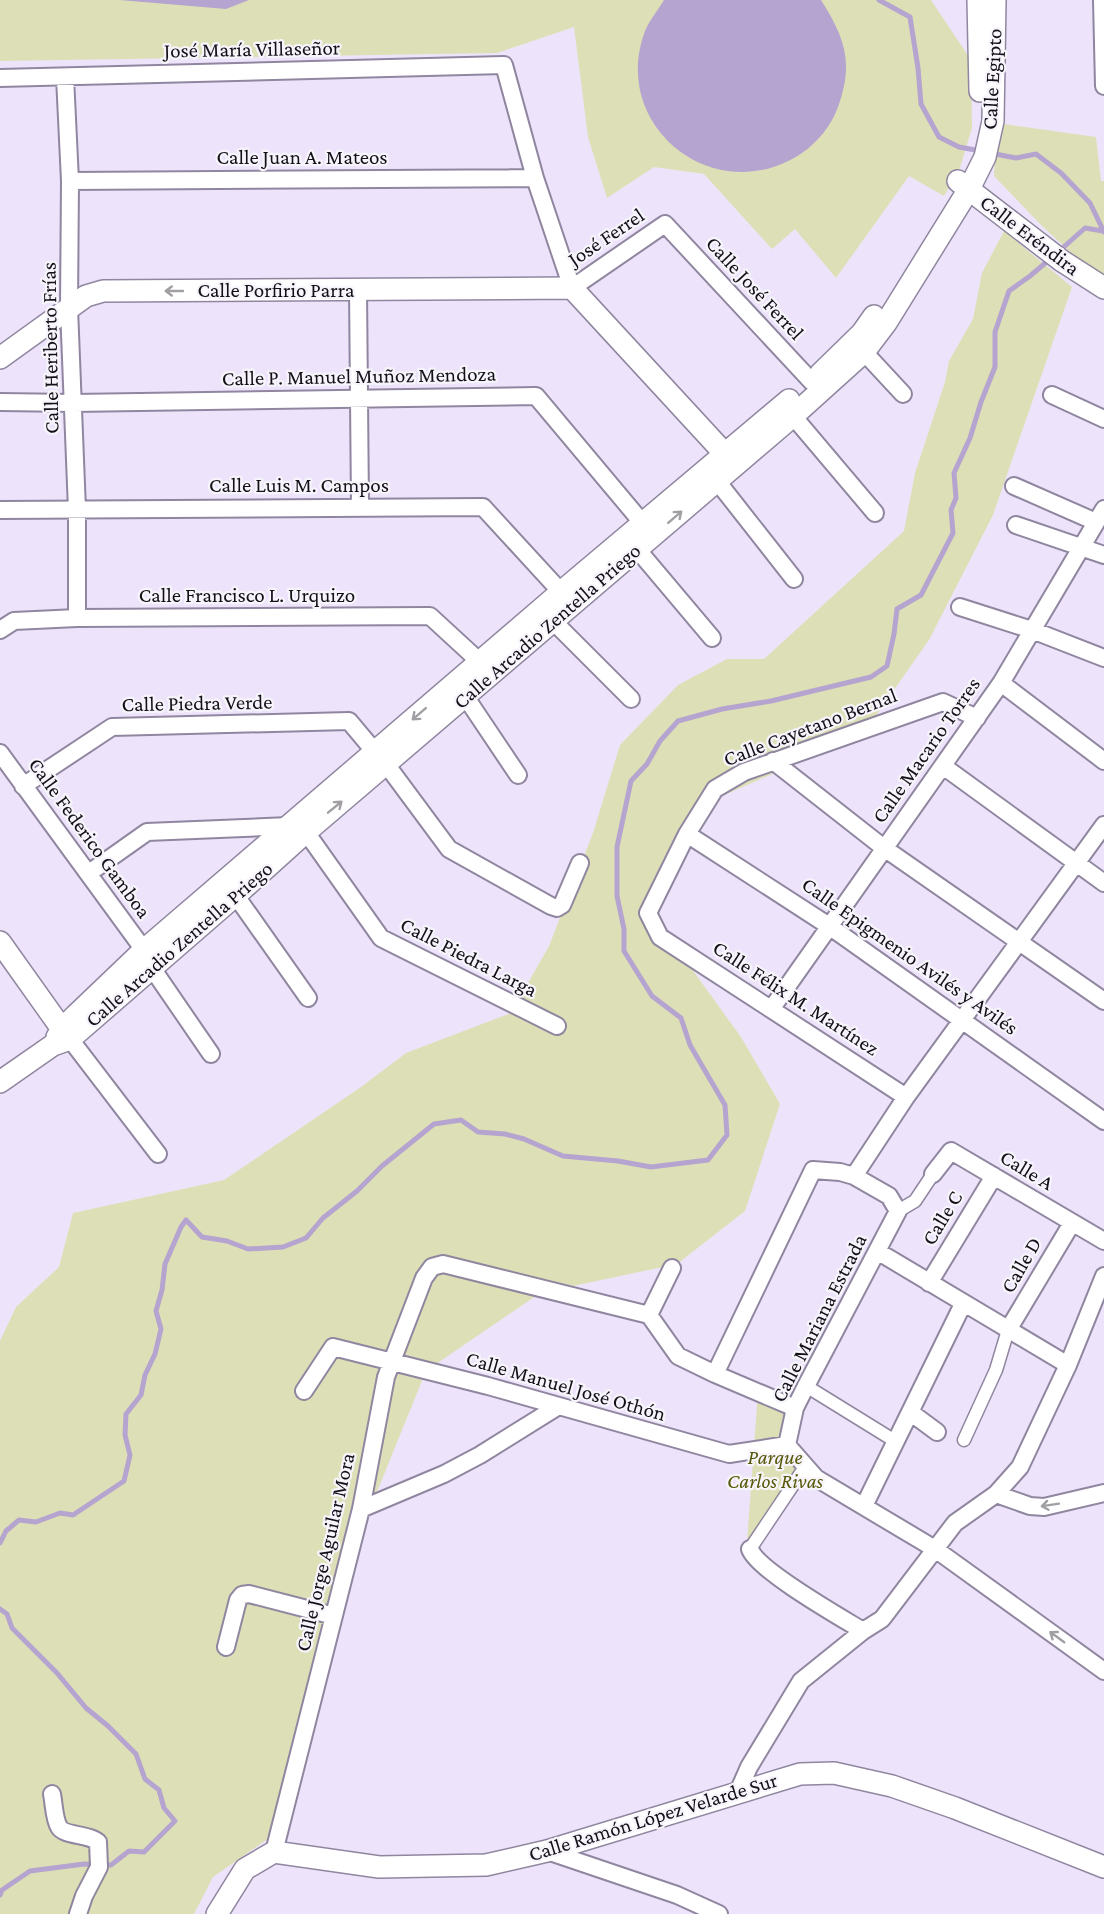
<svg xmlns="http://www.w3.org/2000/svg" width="1104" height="1914" font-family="'Crimson Pro',serif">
<rect width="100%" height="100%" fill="#ede4fb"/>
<!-- green -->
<path fill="#dde0b6" d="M 0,0 L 931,0 L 971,60 L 972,128 L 959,171 L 944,196 L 909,176 L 836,278 L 795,229 L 772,249 L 704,174 L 654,167 L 607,198 L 588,137 L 574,27 L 497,53 L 0,61 Z
M 996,123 L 1096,137 L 1101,181 L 1104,181 L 1104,279 L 1093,273 L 1042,226 L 994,176 Z
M 1004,231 L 1072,287 L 993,515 L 929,640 L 863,734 L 720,797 L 652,914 L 741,1037 L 780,1104 L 745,1211 L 677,1264 L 540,1293 L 426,1371 L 342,1578 L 272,1836 L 213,1877 L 194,1914 L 0,1914 L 0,1341 L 16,1307 L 59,1267 L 73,1213 L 224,1180 L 361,1087 L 406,1053 L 511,1013 L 549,946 L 593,833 L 620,745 L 678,685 L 727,659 L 764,659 L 904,531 L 915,473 L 945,382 L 949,361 L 973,319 L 982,273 Z
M 758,1392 L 794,1409 L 785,1443 L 804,1468 L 752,1546 L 747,1542 Z"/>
<!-- water -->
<path fill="#b5a4cf" d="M 119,0 L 249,0 L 226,9 Z
M 664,0 L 821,0 C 845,38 854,63 838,107 C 831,126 818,142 802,153 C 716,211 609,127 645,31 C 649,21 658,10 664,0 Z"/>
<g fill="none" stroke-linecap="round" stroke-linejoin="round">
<!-- stream -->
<path stroke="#b5a4cf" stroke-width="5" d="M 879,0 L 910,17 L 918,68 L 921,104 L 939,137 L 959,147 L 981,151
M 990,153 L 1016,158 L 1036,154 L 1061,173 L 1090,203 L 1104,232
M 1057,253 L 1085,228 L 1103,231
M 0,1543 L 6,1531 L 19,1520 L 36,1522 L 60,1513 L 73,1515 L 124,1481 L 130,1455 L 125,1435 L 126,1414 L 141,1395 L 145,1375 L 155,1354 L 161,1329 L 156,1311 L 162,1290 L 165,1264 L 181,1227 L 186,1220 L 202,1237 L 227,1241 L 248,1249 L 283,1247 L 306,1238 L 323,1218 L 357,1191 L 382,1166 L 434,1124 L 461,1120 L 478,1132 L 505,1134 L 524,1139 L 563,1156 L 618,1161 L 651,1167 L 708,1160 L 727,1135 L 725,1105 L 690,1045 L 681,1018 L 652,996 L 624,951 L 624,929 L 617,896 L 617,847 L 631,781 L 647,764 L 660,741 L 678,721 L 722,709 L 771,701 L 871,677 L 887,666 L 894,634 L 897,609 L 921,595 L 953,533 L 951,510 L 956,498 L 954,473 L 970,438 L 981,402 L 995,367 L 995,332 L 1009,291 L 1030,276 L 1050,259
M 0,1609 L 7,1614 L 12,1628 L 57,1673 L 86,1708 L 108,1726 L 136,1754 L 145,1779 L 159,1790 L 164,1808 L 175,1821 L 144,1852 L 129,1851 L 111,1865 L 84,1864 L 30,1871 L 2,1890 L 0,1895"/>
<!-- pedestrian casing -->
<g stroke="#9086a0" stroke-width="15">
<path id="pedestrian" d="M 898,1211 L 915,1201 L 933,1174
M 806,1386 L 895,1441
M 964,1440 L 996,1370 L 1008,1330
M 750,1549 L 805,1467"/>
</g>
<!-- minor casing -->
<g stroke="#9086a0" stroke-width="20">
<path id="minor" d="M 1102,0 L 1104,86
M 65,77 L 70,181 L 69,308 L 77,510 L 77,618
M 0,78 L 504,65 L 535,178 L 572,288 L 665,224 L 812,382
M 70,181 L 535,178
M 358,289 L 360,507
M 864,352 L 903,394
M 1052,395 L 1104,419
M 0,402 L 73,403 L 536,396 L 650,532
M 793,416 L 875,513
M 717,481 L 794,579
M 1014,486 L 1096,522
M 0,510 L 483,507 L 561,592
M 1016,525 L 1104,555
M 637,549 L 712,638
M 960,607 L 1032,630 L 1104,658
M 553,621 L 631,699
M 0,630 L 14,621 L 77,618 L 430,616 L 480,662
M 1001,683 L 1104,761
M 465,696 L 518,775
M 0,753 L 144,950
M 773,761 L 884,848 L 1104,1001
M 386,764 L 449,849 L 551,906 L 557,908 L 562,905 L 580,863
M 943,766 L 1104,883
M 23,786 L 112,727 L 349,721 L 375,752
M 306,832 L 381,938 L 557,1026
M 687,834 L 829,926 L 1104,1121
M 89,873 L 147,832 L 289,826
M 229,886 L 308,998
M 152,968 L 211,1054
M 772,1008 L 1001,683 L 1104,509
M 70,1039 L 158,1154
M 906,1097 L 660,937 L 648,913 L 687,834 L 715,789 L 744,772 L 943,702 L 977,718
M 933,1174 L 951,1151 L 1104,1241
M 854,1176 L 906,1097 L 1104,825
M 877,1251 L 1068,1365
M 672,1268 L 649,1315 L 678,1356 L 715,1374 L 795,1408
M 929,1283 L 994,1176
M 1008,1330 L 1072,1223
M 715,1374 L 813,1170 L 840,1172 L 854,1176 L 889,1196 L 898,1211 L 806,1386 L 795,1408 L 787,1445 L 816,1478 L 935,1549 L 1104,1671
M 304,1391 L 333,1347 L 488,1386 L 729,1454 L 787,1445
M 910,1412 L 937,1432
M 996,1494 L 1030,1506 L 1044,1507 L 1104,1493
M 864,1506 L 963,1304
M 361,1509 L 444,1474 L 480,1455 L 557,1407
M 750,1549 C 757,1570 840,1617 863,1631
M 226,1647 L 238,1600 L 242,1595 L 249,1594 L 334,1616
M 738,1792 L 749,1767 L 801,1681 L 863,1631 L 882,1619 L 955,1523 L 996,1494 L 1020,1467 L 1068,1365 L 1104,1276
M 52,1794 C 54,1804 54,1819 59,1827 C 64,1836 89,1834 98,1842 L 99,1867 L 84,1896 L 78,1914
M 547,1851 L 677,1895 L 719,1914
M 274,1852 L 361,1509 L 386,1377 L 424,1278 L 432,1267 L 443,1264 L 649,1315"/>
</g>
<!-- tertiary casing -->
<g stroke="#9086a0" stroke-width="24">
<path id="tertiary" d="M 978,0 L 980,91
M 958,181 L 1062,261 L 1104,288
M 0,358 L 86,296 L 103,291 L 572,288 L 725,454
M 820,374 L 862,333 L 874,316
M 0,942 L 69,1039
M 57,1037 L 62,1029 L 76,1015 L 144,950 L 561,592 L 789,400
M 0,1082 L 53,1045 L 70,1039 L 236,895 L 306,832 L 793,416 L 864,352 L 886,323 L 969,189 L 985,157 L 993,121 L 995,0
M 217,1914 L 245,1869 L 274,1852 L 379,1867 L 486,1865 L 547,1851 L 800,1774 L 834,1773 L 892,1786 L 955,1808 L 1104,1867"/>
</g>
<!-- pedestrian -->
<use href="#pedestrian" stroke="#fff" stroke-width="12"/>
<!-- minor -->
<use href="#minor" stroke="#fff" stroke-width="16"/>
<!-- tertiary -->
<use href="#tertiary" stroke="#fff" stroke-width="21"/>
</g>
<!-- one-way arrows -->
<defs><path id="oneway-shaft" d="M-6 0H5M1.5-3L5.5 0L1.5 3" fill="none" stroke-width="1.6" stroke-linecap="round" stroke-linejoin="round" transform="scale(1.5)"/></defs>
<g stroke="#a19fa3">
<use href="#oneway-shaft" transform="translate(174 291) rotate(180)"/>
<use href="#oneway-shaft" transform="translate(675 517) rotate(-41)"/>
<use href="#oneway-shaft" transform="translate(419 714) rotate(139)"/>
<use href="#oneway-shaft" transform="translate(335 807) rotate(-39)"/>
<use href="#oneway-shaft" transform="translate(1050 1505) rotate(171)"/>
<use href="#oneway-shaft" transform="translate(1057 1637) rotate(-144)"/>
</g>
<g text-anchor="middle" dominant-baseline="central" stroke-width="4.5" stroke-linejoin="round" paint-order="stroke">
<!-- street labels -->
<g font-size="21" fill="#141019" stroke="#f7f5fb">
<text transform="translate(252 49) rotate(-1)">José María Villaseñor</text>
<text transform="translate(992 79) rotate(-87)">Calle Egipto</text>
<text x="302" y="157">Calle Juan A. Mateos</text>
<text transform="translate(1030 235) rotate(37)">Calle Eréndira</text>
<text transform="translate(606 237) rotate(-34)">José Ferrel</text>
<text transform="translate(755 288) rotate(47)">Calle José Ferrel</text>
<text x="276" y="290">Calle Porfirio Parra</text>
<text transform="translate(50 348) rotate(-91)">Calle Heriberto Frías</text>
<text transform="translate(359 376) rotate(-1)">Calle P. Manuel Muñoz Mendoza</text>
<text x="299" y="485">Calle Luis M. Campos</text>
<text x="247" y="595">Calle Francisco L. Urquizo</text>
<text transform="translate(547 626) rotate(-41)">Calle Arcadio Zentella Priego</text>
<text transform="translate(197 703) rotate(-1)">Calle Piedra Verde</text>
<text transform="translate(810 727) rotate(-21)">Calle Cayetano Bernal</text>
<text transform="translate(926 750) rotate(-55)">Calle Macario Torres</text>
<text transform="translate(90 838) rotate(54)">Calle Federico Gamboa</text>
<text transform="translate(179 944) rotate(-41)">Calle Arcadio Zentella Priego</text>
<text transform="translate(910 956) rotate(35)">Calle Epigmenio Avilés y Avilés</text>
<text transform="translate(469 957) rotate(27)">Calle Piedra Larga</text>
<text transform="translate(796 998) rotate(33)">Calle Félix M. Martínez</text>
<text transform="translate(1027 1170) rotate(31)">Calle A</text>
<text transform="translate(942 1218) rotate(-59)">Calle C</text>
<text transform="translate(1021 1265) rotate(-60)">Calle D</text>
<text transform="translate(819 1318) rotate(-63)">Calle Mariana Estrada</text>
<text transform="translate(566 1386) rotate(16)">Calle Manuel José Othón</text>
<text transform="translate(325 1552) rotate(-77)">Calle Jorge Aguilar Mora</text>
<text transform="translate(653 1817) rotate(-17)">Calle Ramón López Velarde Sur</text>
</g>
<!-- park labels -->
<g font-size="21" font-style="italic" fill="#58590a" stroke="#f7f5fb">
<text x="775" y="1457">Parque<tspan x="775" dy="24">Carlos Rivas</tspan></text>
</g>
</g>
</svg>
